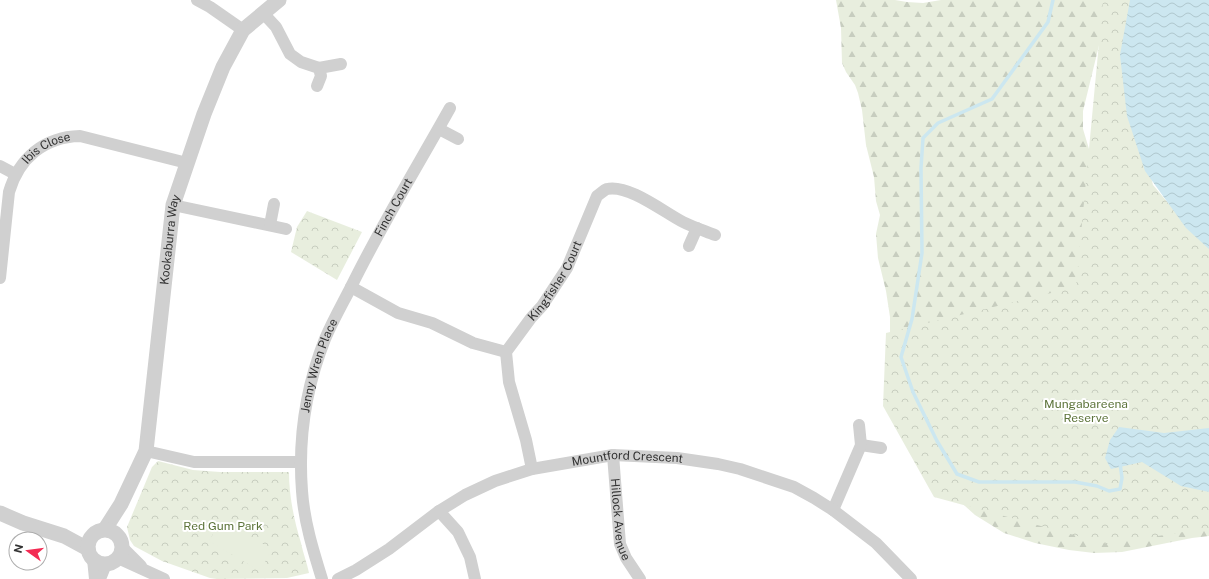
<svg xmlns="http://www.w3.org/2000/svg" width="1209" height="579" font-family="'Public Sans',sans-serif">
<defs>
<pattern id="forest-firs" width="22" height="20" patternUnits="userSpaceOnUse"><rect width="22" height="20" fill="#e8eede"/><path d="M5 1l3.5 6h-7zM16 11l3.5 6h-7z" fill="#c7cdbf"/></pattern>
<pattern id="park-crowns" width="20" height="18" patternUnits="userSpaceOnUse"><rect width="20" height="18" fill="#e8eede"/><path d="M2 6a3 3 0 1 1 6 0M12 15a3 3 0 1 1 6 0" fill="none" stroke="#c7cdbf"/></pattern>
<pattern id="water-waves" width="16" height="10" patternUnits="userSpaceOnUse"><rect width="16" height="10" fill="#cce7f0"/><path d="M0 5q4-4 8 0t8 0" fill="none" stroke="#b0c7ce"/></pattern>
</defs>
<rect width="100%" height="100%" fill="#fff"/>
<!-- forest -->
<path fill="url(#forest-firs)" d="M 836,0 L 895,0 L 907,2 L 923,3 L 941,0 L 1108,0 L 1103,29 L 1083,111 L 1083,129 L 1092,159 L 1209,383 L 1209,536 L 1192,538 L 1122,552 L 1094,553 L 1069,550 L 1035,543 L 1004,533 L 975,515 L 955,497 L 890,334 L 890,317 L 886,291 L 878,258 L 876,234 L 880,215 L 876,201 L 874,177 L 866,145 L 862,110 L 858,93 L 855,85 L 846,72 L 842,63 L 841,28 Z"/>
<!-- park -->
<path fill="url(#park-crowns)" d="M 1103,0 L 1135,0 L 1132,102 L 1153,185 L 1189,228 L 1209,241 L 1209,528 L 1107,544 L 934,497 L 883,406 L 886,333 L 1076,287 Z
M 307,211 L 362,232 L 337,280 L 291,252 L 297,227 Z
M 158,461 L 193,470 L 220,472 L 289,472 C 289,496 294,520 301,543 C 303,553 307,563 309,573 L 287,578 L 217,579 L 210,578 L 162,561 L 134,546 L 130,540 L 127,527 L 152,467 Z"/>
<!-- pitch -->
<path fill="#e8eede" d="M 221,520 L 272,549 L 260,571 L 209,541 Z"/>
<!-- water -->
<path fill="url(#water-waves)" d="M 1130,0 L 1209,0 L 1209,249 L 1186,228 L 1145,171 L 1127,116 L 1120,55 Z
M 1119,427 L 1164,433 L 1209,428 L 1209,492 L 1181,486 L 1142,462 L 1111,469 L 1105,458 L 1110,440 Z"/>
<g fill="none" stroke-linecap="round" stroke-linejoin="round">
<!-- stream -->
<path stroke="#cce7f0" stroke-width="3.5" d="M 1053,0 L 1048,22 L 992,99 L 938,123 L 923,138 L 921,168 L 922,253 L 912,319 L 901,357 L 913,392 L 937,441 L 957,474 L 979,482 L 1075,482 L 1097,486 L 1109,491 L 1120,489 L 1122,478 L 1120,463"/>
<!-- minor -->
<g stroke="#d0d0d0" stroke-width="12">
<path d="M 197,0 L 210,7 L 243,30"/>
<path d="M 263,13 L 276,27 L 290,54 L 301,62 L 319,68 L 321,76 L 317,86"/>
<path d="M 319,68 L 341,64"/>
<path d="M 439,129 L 458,139"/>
<path d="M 0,166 L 15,174"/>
<path d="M 173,205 L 286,229"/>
<path d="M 270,225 L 274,204"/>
<path d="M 689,246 L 697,228"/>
<path id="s1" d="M 0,278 L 9,192 C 19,158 44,137 80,136 L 187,163"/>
<path d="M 351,287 L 398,313 L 432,323 L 473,343 L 506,352"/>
<path d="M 861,445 L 881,448"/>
<path d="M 146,451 L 194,462 L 301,462"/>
<path id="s2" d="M 613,455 L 620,544 L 626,558 L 640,579"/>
<path id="s3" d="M 532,469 L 526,440 L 509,382 L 506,352 L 531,318 L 542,306 L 567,268 L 597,196 C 600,194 604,190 607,189 C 629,184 665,213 683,222 C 693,227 705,231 715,235"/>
<path d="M 833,510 L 861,445 L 859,425"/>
<path d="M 439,511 L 458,532 L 470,557 L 475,579"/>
<path d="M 122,547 L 141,566"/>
<path d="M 118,558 L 164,579"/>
<path d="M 93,559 L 95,579"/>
<path d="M 100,579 L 106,564"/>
<path id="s4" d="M 322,579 C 313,550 304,521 302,491 C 298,439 306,387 325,339 C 333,320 343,303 352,285 C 382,224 417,167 450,108"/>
<path id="s5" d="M 338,579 L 356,570 L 389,549 L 439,511 L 465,495 L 495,481 L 532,469 L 613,455 L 677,458 L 718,464 L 740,469 L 794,487 L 814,498 L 833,510 L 876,543 L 911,579"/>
</g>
<!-- tertiary -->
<g stroke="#d0d0d0" stroke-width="15">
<path d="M 0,513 L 23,523 L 64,536 L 88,549"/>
<path id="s6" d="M 105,529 L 121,504 L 146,451 L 173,205 L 204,114 L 223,67 L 243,30 L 279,0"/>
<circle cx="105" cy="547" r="17"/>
</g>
</g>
<g text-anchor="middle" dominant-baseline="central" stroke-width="4" stroke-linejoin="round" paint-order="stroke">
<!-- street labels -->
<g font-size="12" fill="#333" stroke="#fff">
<text stroke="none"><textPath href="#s1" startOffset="147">Ibis Close</textPath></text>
<text stroke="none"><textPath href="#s4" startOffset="394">Finch Court</textPath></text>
<text stroke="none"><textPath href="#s6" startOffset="301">Kookaburra Way</textPath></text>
<text stroke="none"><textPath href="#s3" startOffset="207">Kingfisher Court</textPath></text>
<text stroke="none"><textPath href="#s4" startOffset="218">Jenny Wren Place</textPath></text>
<text stroke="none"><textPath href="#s5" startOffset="321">Mountford Crescent</textPath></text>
<text stroke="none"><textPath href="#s2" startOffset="65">Hillock Avenue</textPath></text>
</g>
<!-- park labels -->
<g font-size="12" fill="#5d743b" stroke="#fff">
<text x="1086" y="404">Mungabareena<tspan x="1086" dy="14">Reserve</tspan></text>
<text x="223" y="526">Red Gum Park</text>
</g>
</g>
<!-- north arrow -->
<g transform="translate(28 551) rotate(284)"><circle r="19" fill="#ffffff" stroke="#adadad"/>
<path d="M0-3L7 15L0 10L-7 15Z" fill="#f32b53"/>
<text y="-6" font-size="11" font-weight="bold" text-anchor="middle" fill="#333333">N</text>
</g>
</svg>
